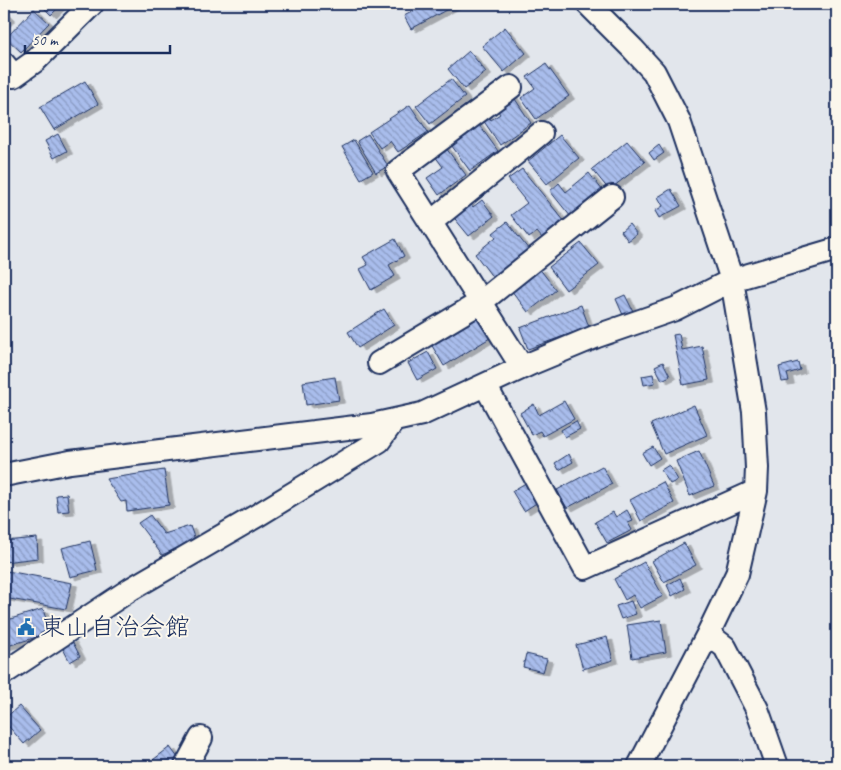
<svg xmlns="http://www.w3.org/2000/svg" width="841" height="770" font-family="Caveat,'Klee One',sans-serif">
<defs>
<pattern id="building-back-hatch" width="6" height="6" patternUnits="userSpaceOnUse" patternTransform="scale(1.25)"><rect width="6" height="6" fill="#a9bdec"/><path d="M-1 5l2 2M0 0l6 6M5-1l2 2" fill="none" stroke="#899ac2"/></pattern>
<filter id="shadow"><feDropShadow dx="5.5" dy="3" stdDeviation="0" flood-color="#0004"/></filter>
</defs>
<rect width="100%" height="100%" fill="#e2e6ec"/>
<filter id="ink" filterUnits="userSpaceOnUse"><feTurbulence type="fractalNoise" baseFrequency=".02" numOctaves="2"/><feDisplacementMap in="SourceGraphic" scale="10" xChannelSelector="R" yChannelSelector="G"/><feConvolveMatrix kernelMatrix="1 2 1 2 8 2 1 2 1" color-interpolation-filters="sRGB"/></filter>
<g filter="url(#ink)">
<!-- building -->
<path fill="url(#building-back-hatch)" stroke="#1b2f5e" filter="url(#shadow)" d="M 40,4 L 62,4 L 51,15 Z
M 427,4 L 457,4 L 411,29 L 404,16 Z
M 34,9 L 49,23 L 21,52 L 6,38 Z
M 4,11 L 10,17 L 4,24 Z
M 505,27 L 526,53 L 504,72 L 482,46 Z
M 469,51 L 486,72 L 464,89 L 448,69 Z
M 546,64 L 569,96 L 536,119 L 521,98 L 535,88 L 527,77 Z
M 451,79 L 465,97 L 430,124 L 416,106 Z
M 85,81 L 98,104 L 54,130 L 40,107 Z
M 511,93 L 531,123 L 500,145 L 481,117 L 486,113 L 491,120 L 500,114 L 494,105 Z
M 410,105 L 428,132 L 398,152 L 390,141 L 380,148 L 369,132 Z
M 477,122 L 498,151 L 470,171 L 449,142 Z
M 58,134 L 67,151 L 54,158 L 45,141 Z
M 368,134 L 388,166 L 376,173 L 357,141 Z
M 560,135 L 579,158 L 547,184 L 528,161 Z
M 354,140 L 373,172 L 361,179 L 342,147 Z
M 627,141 L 645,162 L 609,190 L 592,169 Z
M 443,144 L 466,175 L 439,195 L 427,178 L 443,167 L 432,152 Z
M 659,145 L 664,153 L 654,160 L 649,153 Z
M 522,169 L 565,222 L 543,239 L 537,232 L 529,238 L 511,215 L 527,203 L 508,179 Z
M 589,173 L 603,191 L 571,217 L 550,191 L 559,183 L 566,192 Z
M 671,189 L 681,206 L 659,218 L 655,211 L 663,206 L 658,197 Z
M 482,200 L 494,216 L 469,236 L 451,214 L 468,201 L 473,207 Z
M 507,222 L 529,250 L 493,278 L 475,254 L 496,237 L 493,233 Z
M 629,224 L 637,234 L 628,241 L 621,231 Z
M 395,239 L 404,256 L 389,265 L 395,276 L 371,290 L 360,269 L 368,265 L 363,257 Z
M 581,243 L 599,265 L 566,290 L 549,267 Z
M 539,268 L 556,290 L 528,312 L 511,290 Z
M 625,295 L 633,311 L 623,315 L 616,299 Z
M 581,305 L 589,327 L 528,349 L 520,328 Z
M 384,309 L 394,325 L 358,348 L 348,332 Z
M 473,311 L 490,338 L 444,366 L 428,339 Z
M 679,334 L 682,350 L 702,346 L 709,380 L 683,385 L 673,335 Z
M 428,352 L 437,369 L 417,380 L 408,363 Z
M 663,362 L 670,376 L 662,380 L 655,366 Z
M 798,362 L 800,370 L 787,374 L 789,381 L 782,382 L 779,367 Z
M 653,374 L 655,383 L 644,385 L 642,376 Z
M 335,377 L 339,400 L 306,405 L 303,382 Z
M 564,401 L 574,419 L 543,436 L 540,431 L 532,435 L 520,413 L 534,404 L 539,415 Z
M 694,405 L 707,435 L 664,454 L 651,424 Z
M 576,421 L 580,429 L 565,437 L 561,430 Z
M 653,447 L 660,458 L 649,465 L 642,453 Z
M 699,451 L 714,486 L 690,496 L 676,461 Z
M 569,454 L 573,462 L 559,470 L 555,463 Z
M 669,465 L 678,480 L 670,484 L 661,470 Z
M 602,466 L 612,484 L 567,508 L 557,490 Z
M 164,470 L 169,505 L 127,511 L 126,501 L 121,502 L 106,479 Z
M 529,481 L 541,500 L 524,511 L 512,491 Z
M 663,482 L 674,503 L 641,521 L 630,500 Z
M 67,494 L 69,511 L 58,512 L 56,495 Z
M 627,510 L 633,521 L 628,523 L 632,530 L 607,543 L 595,522 L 613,512 L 616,517 Z
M 150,515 L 164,534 L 190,526 L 195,540 L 162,555 L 138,523 Z
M 37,538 L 38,558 L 4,562 L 4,541 Z
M 90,541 L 97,570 L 70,577 L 62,548 Z
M 684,543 L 696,565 L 664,582 L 652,561 Z
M 644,562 L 663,596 L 640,608 L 633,595 L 625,600 L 614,579 Z
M 7,571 L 72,583 L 66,609 L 4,598 L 4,586 Z
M 680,578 L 685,589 L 672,596 L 667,585 Z
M 631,601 L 636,614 L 621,619 L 616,606 Z
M 43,609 L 50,633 L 4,647 L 4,621 Z
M 661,620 L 666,652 L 632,658 L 627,625 Z
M 607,637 L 613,660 L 583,669 L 576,645 Z
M 71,639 L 80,656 L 70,662 L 61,645 Z
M 526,654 L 547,659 L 543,672 L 523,667 Z
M 19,706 L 40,730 L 24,744 L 4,721 L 4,719 Z
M 170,747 L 184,766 L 145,766 Z
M 197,756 L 212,766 L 190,766 Z"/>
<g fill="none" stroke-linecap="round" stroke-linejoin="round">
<!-- minor casing -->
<g stroke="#1b2f5e" stroke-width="26">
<path id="minor" d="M 588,4 L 633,49 L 654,72 L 679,121 L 732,280 L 754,412 L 757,468 L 756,491 L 737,574 L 708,634 L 639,766
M 4,64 L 14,76 L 35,61 L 92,4
M 511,87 L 398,171 L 522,367
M 431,222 L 541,133
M 379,363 L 481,302 L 612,197
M 485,385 L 585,568 L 756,491
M 4,475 L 70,462 L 372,425 L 422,414 L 532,363 L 597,336 L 675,309 L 732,280 L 837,249
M 708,634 L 725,647 L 757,709 L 777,766
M 4,673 L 131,589 L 258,515 L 379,441 L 394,420
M 186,766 L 201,738"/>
</g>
<!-- minor -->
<use href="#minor" stroke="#fbf7ec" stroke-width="22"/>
</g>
</g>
<!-- icons -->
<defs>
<g id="civic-bare" transform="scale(1.35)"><path d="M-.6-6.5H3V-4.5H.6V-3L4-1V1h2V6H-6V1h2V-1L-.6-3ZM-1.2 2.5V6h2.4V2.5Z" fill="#1f6fb2" stroke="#fbf7ec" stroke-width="2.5" paint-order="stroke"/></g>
</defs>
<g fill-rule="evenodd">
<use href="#civic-bare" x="26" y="627"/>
</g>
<g text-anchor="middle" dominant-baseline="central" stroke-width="4" stroke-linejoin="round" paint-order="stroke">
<!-- poi labels -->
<g font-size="25" fill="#1b2f5e" stroke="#fbf7ec" text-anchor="start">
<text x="40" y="627">東山自治会館</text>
</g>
</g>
<!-- margin -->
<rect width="841" height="770" fill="none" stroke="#fbf7ec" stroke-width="20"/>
<rect x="10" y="10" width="821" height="750" fill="none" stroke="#1b2f5e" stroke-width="2" filter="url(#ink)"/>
<!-- scale -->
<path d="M25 45v8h145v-8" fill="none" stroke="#1b2f5e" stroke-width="2.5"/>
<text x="32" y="45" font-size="15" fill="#1b2f5e" stroke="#fbf7ec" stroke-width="4" paint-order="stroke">50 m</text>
</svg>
